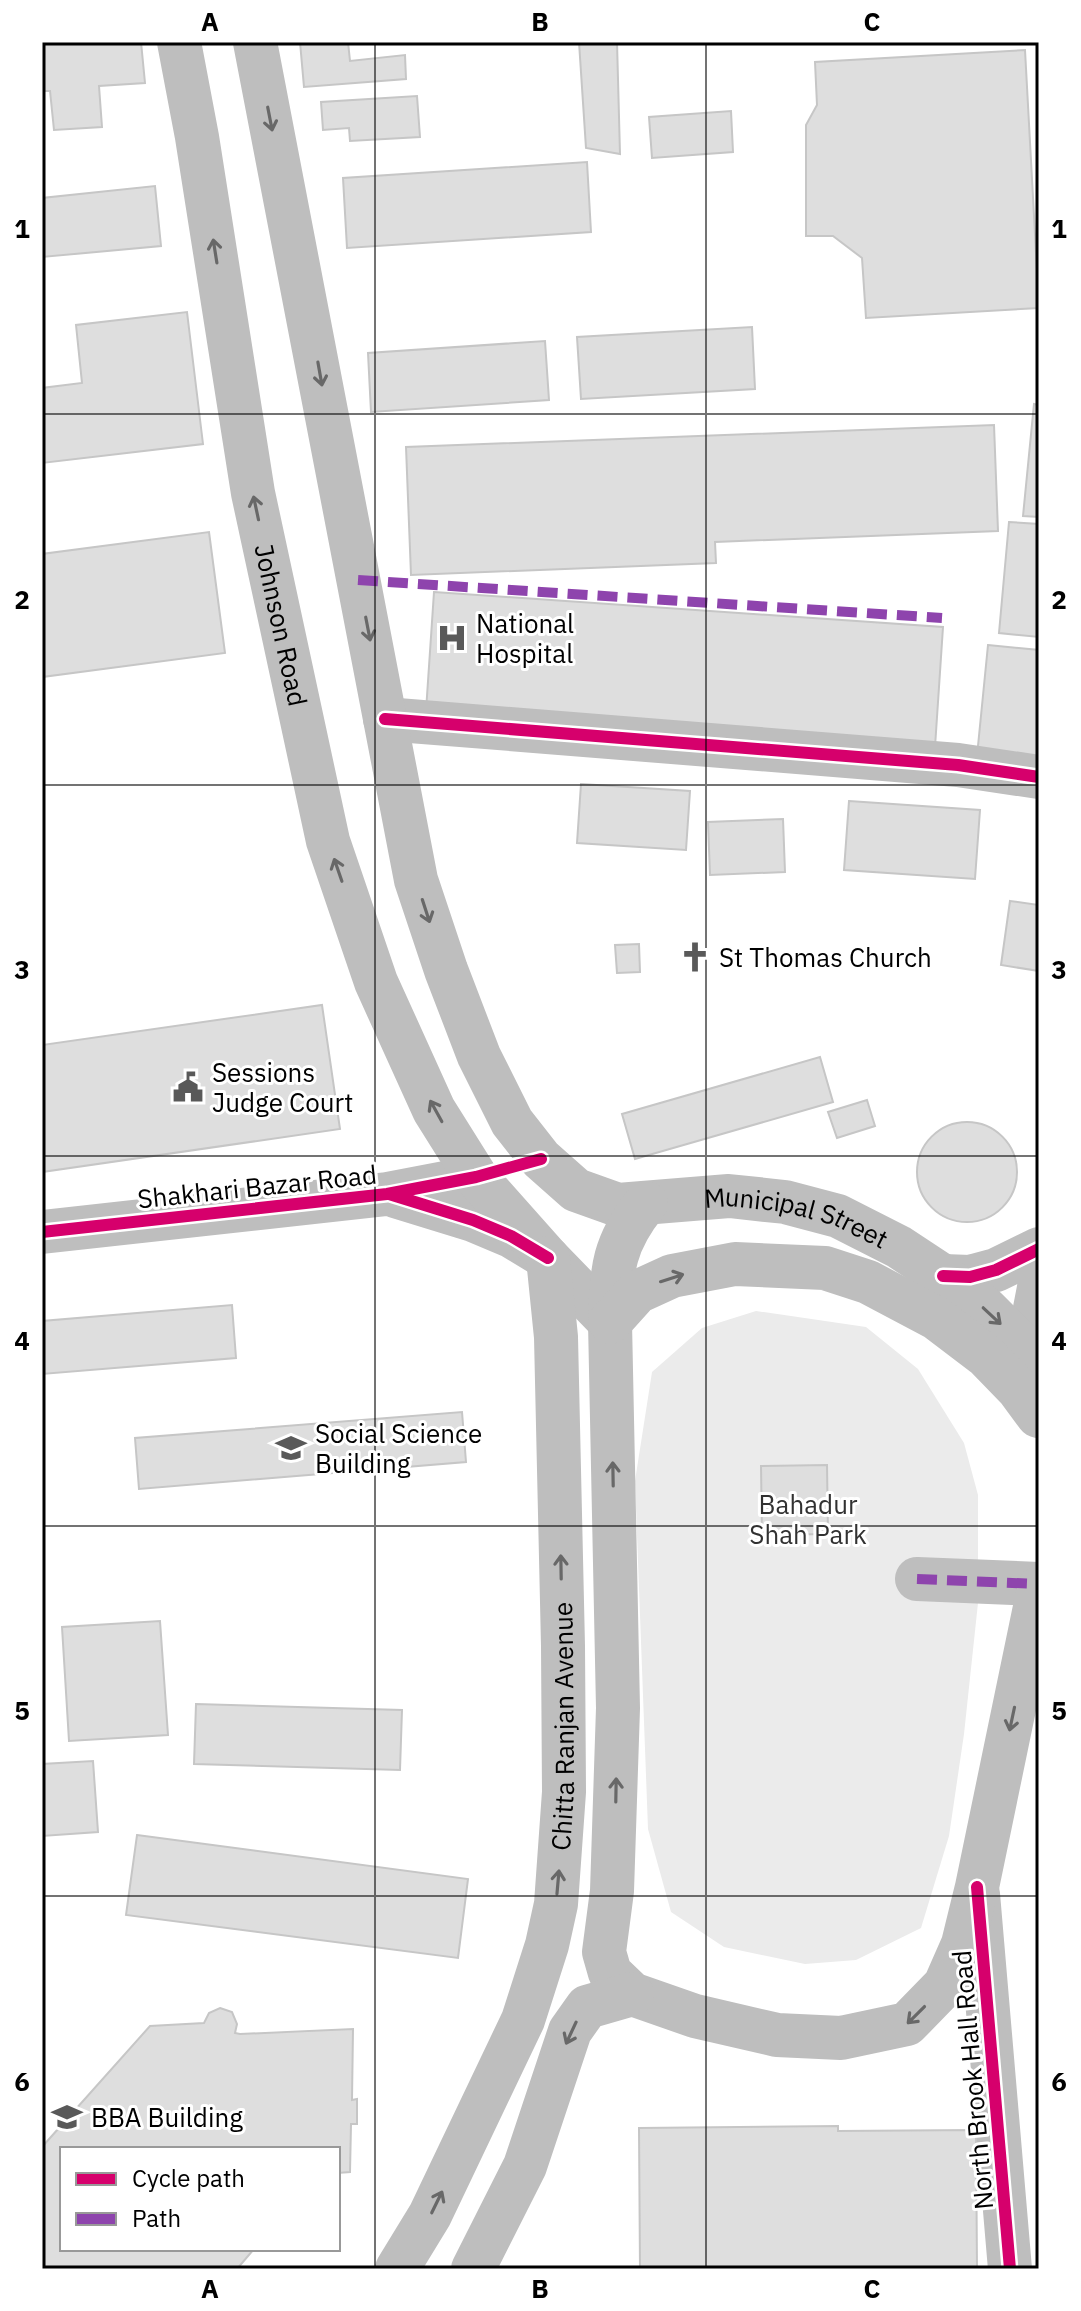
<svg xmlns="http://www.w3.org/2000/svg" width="1081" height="2311" font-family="'IBM Plex Sans',sans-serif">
<rect width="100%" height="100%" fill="#fff"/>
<!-- green -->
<path fill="#ebebeb" d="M 756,1311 L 866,1327 L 918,1369 L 964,1443 L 978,1495 L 978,1603 L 964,1734 L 949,1836 L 921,1928 L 856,1960 L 805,1964 L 724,1947 L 671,1912 L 648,1829 L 635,1481 L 652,1372 L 702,1328 Z"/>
<!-- building -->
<path fill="#dedede" stroke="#c6c6c6" stroke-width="2" d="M 42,42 L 141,42 L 145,83 L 99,86 L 102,127 L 54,130 L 50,91 L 42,91 Z
M 300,42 L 348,42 L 350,61 L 405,55 L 406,79 L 304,87 Z
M 579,42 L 617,42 L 620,154 L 586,148 Z
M 1025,50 L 1039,308 L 866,318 L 862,258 L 833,236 L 806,236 L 806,125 L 817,105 L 815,62 Z
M 417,96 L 420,137 L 350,141 L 349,128 L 323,130 L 321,102 Z
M 731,111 L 733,152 L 652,158 L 649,117 Z
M 587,162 L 591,232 L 347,248 L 343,178 Z
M 155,186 L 161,246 L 42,257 L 42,198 Z
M 187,312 L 203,444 L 42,463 L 42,388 L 82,383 L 76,325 Z
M 752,327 L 755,389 L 581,399 L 577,337 Z
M 545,341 L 549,400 L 371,412 L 368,353 Z
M 1034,404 L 1039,405 L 1039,517 L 1023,516 Z
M 994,425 L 998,531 L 715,542 L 716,563 L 411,575 L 406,447 Z
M 1009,522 L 1039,524 L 1039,637 L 999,633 Z
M 209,532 L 225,653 L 42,677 L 42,554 Z
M 434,592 L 943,627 L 935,747 L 426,711 Z
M 988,645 L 1039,650 L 1039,762 L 977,756 Z
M 581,784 L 690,791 L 686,850 L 577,843 Z
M 849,801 L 980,810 L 975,879 L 844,870 Z
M 783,819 L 785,872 L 710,875 L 708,822 Z
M 1010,901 L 1039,905 L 1039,971 L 1001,965 Z
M 639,944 L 640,972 L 617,973 L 615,945 Z
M 322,1005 L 340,1129 L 42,1172 L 42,1045 Z
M 820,1057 L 833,1102 L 635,1159 L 622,1114 Z
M 867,1100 L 875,1126 L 837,1138 L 828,1112 Z
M917 1172a50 50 0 1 1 100 0a50 50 0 1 1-100 0Z
M 232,1305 L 236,1358 L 42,1374 L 42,1321 Z
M 462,1412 L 466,1462 L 139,1489 L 135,1438 Z
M 827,1465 L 828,1534 L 762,1535 L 761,1466 Z
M 160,1621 L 168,1735 L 69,1741 L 62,1627 Z
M 196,1704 L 402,1710 L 400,1770 L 194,1764 Z
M 93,1761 L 98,1832 L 42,1836 L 42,1764 Z
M 137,1835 L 468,1879 L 458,1958 L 126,1915 Z
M 220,2008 L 232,2012 L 237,2024 L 235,2033 L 240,2034 L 353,2029 L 352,2100 L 357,2099 L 357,2124 L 351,2124 L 350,2172 L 338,2173 L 338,2149 L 62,2149 L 62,2249 L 254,2249 L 237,2269 L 42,2269 L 42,2147 L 150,2026 L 204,2023 L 209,2013 Z
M 838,2126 L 838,2131 L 976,2130 L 977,2269 L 640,2269 L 639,2128 Z"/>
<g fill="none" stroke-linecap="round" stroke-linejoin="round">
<!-- minor -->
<path stroke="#bebebe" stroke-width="44" d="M 385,719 L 958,765 L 1039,777
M 395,1196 L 473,1220 L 511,1236 L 546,1257
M 42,1232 L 387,1194 L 476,1177
M 943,1276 L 970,1277 L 996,1270 L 1039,1249
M 1039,1288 L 1027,1350 L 1039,1369
M 917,1579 L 1039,1584
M 978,1894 L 1010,2269"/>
<!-- major -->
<g stroke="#bebebe" stroke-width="44">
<path id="s1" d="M 179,42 L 197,137 L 253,493 L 328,841 L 376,982 L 434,1110 L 476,1177 L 548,1258 L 610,1322"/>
<path id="s2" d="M 255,42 L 416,880 L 446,970 L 479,1056 L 512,1122 L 541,1159 L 576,1190 L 618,1205 L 729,1196 L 785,1202 L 838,1216 L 899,1247 L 943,1276 L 987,1310 L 1027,1350 L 1039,1397"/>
<path d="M 646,1203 C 612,1245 612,1270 610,1322 L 618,1708 L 612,1891 L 604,1952 L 610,1973 L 632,1994 L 695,2016 L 777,2035 L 841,2038 L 907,2024 L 945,1985 L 963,1944 L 977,1887 L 1039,1588"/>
<path d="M 610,1322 L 637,1292 L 672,1276 L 735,1264 L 825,1268 L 868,1282 L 936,1318 L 986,1356 L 1018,1389 L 1038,1416"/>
<path id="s3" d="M 397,2269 L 430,2215 L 523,2020 L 547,1945 L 556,1904 L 564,1792 L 563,1646 L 556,1337 L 548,1258"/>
<path d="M 473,2269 L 525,2166 L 570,2031 L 587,2007 L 632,1994"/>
</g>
<!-- quiet -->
<path stroke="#8e44ad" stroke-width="10" stroke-dasharray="20 10" stroke-linecap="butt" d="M 358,580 L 942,618
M 917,1579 L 1039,1584"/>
<!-- cycleway casing -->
<g stroke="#fff" stroke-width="17">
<path id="cycleway" d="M 385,719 L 958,765 L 1039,777
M 389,1194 L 473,1220 L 511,1236 L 548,1258
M 42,1232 L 387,1194 L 476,1177 L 541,1159
M 943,1276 L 970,1277 L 996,1270 L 1039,1249
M 977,1887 L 1010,2269"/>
</g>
<!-- cycleway -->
<use href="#cycleway" stroke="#d6006c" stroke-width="12"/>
</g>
<!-- one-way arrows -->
<defs><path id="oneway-shaft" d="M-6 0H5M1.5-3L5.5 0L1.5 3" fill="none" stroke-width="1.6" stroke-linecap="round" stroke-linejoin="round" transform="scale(2)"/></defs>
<g stroke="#686868">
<use href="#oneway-shaft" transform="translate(270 119) rotate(79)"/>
<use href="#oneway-shaft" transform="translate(215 251) rotate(-99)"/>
<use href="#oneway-shaft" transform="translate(320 374) rotate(80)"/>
<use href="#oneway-shaft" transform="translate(256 508) rotate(-102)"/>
<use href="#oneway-shaft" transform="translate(368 629) rotate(79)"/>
<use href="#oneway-shaft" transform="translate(338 870) rotate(-109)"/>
<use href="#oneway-shaft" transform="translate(426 911) rotate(72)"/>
<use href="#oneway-shaft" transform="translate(436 1111) rotate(-119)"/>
<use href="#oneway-shaft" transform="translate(672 1278) rotate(-18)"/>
<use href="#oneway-shaft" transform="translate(992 1316) rotate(43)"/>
<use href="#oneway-shaft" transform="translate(613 1474) rotate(-91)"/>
<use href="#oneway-shaft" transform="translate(561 1567) rotate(-91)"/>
<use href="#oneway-shaft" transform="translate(1012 1719) rotate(102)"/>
<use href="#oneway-shaft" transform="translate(616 1790) rotate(-89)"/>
<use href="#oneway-shaft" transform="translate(558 1882) rotate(-85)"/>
<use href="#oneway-shaft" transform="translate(916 2015) rotate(135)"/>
<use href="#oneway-shaft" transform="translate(571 2033) rotate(115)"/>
<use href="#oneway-shaft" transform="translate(437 2202) rotate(-64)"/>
</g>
<!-- grid -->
<path fill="none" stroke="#000" stroke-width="2" stroke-opacity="0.55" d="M 375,42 L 375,2269M 706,42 L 706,2269M 42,414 L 1039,414M 42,785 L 1039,785M 42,1156 L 1039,1156M 42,1526 L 1039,1526M 42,1896 L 1039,1896"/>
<!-- icons -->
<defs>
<g id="hospital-bare" transform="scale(2.4)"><path d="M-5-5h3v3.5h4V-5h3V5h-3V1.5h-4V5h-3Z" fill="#595959" stroke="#fff" stroke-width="2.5" paint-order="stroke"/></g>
<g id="church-bare" transform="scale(2.4)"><path d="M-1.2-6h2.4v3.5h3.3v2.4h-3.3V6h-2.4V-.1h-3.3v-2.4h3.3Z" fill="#595959" stroke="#fff" stroke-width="2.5" paint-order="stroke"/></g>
<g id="civic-bare" transform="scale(2.4)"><path d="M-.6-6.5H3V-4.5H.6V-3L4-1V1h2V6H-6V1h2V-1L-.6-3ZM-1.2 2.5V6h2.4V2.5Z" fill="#595959" stroke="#fff" stroke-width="2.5" paint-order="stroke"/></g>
<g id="university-bare" transform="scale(2.4)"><path d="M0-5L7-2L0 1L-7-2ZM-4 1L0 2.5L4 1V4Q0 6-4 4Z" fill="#595959" stroke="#fff" stroke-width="2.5" paint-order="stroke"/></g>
</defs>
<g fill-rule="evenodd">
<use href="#hospital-bare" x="452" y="638"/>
<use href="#church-bare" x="695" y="957"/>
<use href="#civic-bare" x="188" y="1087"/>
<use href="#university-bare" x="291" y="1448"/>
<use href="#university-bare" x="67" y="2117"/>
</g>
<g text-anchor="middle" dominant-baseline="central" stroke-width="6" stroke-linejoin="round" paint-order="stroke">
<!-- poi labels -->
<g font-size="26" fill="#000" stroke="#fff" text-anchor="start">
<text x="476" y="623">National<tspan x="476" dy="30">Hospital</tspan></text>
<text x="719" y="957">St Thomas Church</text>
<text x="212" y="1072">Sessions<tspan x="212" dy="30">Judge Court</tspan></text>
<text x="315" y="1433">Social Science<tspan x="315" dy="30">Building</tspan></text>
<text x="91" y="2117">BBA Building</text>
</g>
<!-- street labels -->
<g font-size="26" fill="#000" stroke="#fff">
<text stroke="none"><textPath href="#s1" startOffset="592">Johnson Road</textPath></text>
<text transform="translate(257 1186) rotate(-6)">Shakhari Bazar Road</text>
<text stroke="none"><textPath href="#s2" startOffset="1434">Municipal Street</textPath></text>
<text stroke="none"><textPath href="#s3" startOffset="578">Chitta Ranjan Avenue</textPath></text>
<text transform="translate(972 2080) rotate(-95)">North Brook Hall Road</text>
</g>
<!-- park labels -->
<g font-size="26" fill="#313131" stroke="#fff">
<text x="808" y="1504">Bahadur<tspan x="808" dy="30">Shah Park</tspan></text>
</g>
</g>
<!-- border -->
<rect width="1081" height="2311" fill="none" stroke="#ffffff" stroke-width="88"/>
<!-- legend -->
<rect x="60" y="2147" width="280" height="104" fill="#ffffff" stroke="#999999" stroke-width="2"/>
<rect x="76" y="2173" width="40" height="12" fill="#d6006c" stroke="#999999" stroke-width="2"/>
<text x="132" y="2187" font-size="24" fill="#000000">Cycle path</text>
<rect x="76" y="2213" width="40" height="12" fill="#8e44ad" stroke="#999999" stroke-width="2"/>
<text x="132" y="2227" font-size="24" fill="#000000">Path</text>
<rect x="44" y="44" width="993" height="2223" fill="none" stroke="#000" stroke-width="3"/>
<g font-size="26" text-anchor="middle" font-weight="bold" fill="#000">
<text x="210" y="31">A</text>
<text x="540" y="31">B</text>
<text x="872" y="31">C</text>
<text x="22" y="238">1</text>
<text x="1059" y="238">1</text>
<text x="22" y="609">2</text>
<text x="1059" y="609">2</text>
<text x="22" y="979">3</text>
<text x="1059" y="979">3</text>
<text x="22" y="1350">4</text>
<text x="1059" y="1350">4</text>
<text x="22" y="1720">5</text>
<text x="1059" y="1720">5</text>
<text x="22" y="2091">6</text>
<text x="1059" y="2091">6</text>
<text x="210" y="2298">A</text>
<text x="540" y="2298">B</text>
<text x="872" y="2298">C</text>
</g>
</svg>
